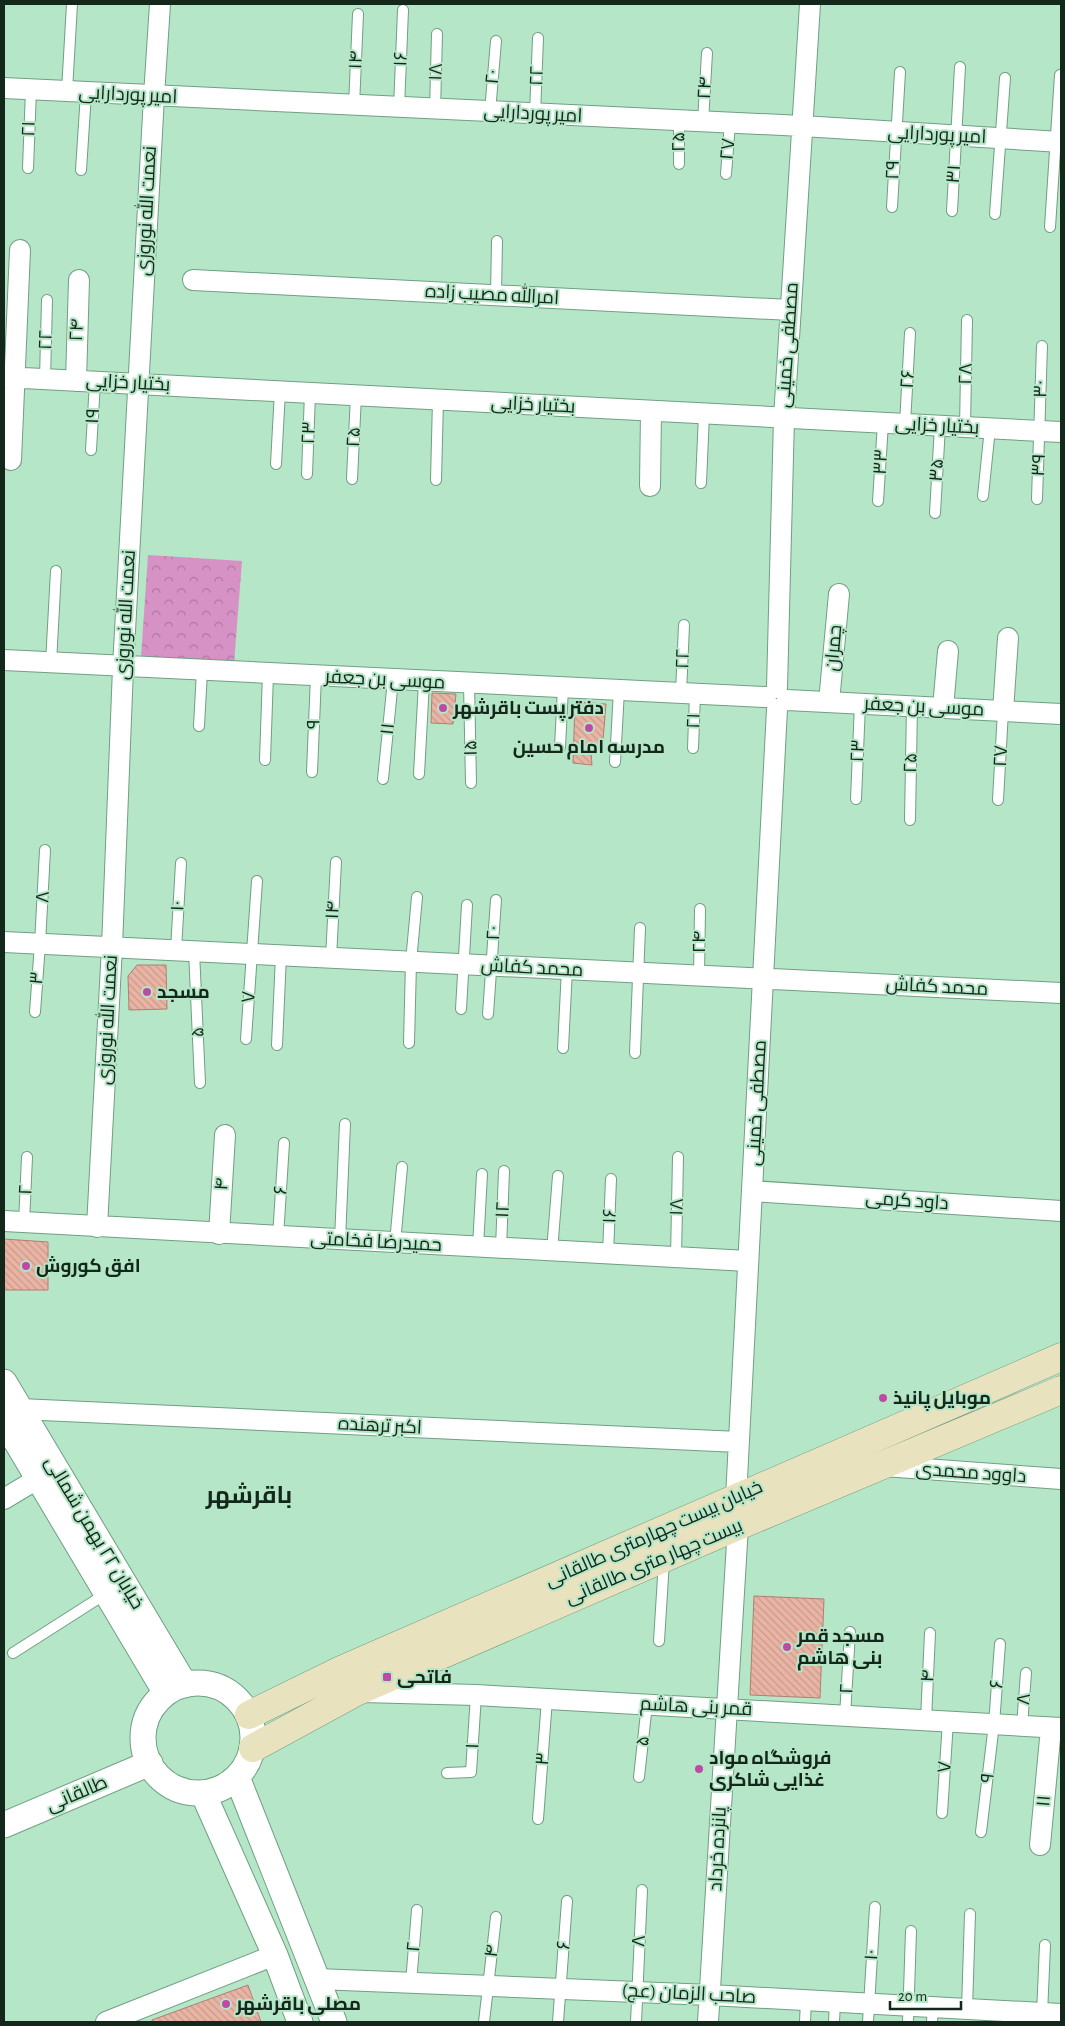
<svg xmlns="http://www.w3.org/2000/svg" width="1065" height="2026" font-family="'Alegreya Sans',Cairo,sans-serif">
<defs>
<pattern id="park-crowns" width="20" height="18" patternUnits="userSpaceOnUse" patternTransform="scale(1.25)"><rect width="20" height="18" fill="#d792c5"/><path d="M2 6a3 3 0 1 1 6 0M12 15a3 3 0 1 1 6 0" fill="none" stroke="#ad779f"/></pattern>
<pattern id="building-back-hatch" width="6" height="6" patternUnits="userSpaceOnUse" patternTransform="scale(1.25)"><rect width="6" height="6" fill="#e9b4a4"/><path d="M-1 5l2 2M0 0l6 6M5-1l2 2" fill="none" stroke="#c79b8d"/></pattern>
</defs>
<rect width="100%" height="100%" fill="#b5e6c7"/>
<!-- park -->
<path fill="url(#park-crowns)" d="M 148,555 L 242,561 L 234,664 L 141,657 Z"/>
<!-- building -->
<path fill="url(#building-back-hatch)" stroke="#b17e70" d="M 432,693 L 456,694 L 453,724 L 431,723 Z
M 575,702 L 606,704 L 602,752 L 591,753 L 592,765 L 573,763 Z
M 137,965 L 166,965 L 167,1009 L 129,1010 L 128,976 Z
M 4,1239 L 48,1242 L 48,1290 L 4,1290 Z
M 754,1596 L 824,1599 L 820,1698 L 750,1695 Z
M 248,1985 L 261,2022 L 152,2022 L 152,2020 Z"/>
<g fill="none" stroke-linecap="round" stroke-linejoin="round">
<!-- service casing -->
<g stroke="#709f82" stroke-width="12">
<path id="service" d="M 67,91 L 72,4
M 354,106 L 358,14
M 399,108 L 403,10
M 435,110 L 437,34
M 490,112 L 496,41
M 535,114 L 538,38
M 679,121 L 679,164
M 703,122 L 707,53
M 28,168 L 31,90
M 81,170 L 86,93
M 726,174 L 730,123
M 892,207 L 900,72
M 952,211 L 960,67
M 995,214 L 1005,78
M 1050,227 L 1060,75
M 496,295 L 497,241
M 45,379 L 47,300
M 905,424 L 910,333
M 965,427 L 967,320
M 91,450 L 95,382
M 276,464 L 280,391
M 307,474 L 310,393
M 352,479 L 356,395
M 436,480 L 438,400
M 701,483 L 704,414
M 983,496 L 990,428
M 1037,499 L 1042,346
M 878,501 L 883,423
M 935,513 L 940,426
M 51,663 L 56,571
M 469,683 L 471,783
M 681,693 L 684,625
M 199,726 L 202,671
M 560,747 L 563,688
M 693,748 L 695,694
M 265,760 L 268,674
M 615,762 L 619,690
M 312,772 L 316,676
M 419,774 L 424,682
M 383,779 L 393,680
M 856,799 L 860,704
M 998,800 L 1003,711
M 910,820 L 912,706
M 176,950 L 181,863
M 194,951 L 200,1083
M 331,958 L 336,862
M 699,976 L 700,909
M 461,1009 L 467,905
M 35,1012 L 40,944 L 45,850
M 488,1014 L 496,900
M 246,1039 L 257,881
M 409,1043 L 411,962 L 417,897
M 277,1045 L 281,955
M 563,1048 L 567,969
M 635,1053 L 640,928
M 24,1223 L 27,1157
M 278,1237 L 284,1143
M 340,1240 L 345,1124
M 395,1243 L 402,1167
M 478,1247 L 482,1174
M 501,1248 L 504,1171
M 552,1251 L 558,1176
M 608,1254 L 611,1179
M 676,1257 L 678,1157
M 659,1641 L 664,1561
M 13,1653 L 107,1593
M 845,1716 L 850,1632
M 926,1720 L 930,1633
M 1022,1726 L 1026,1673
M 447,1773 L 471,1772 L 476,1695
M 639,1777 L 647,1704
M 942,1813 L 948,1721
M 538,1819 L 547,1699
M 981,1832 L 994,1724 L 1000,1644
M 411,1983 L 417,1910
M 967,2009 L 970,1914
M 1042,2014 L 1045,1945
M 484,2022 L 496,1917
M 558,2022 L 567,1901
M 636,2022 L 642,1890
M 805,2022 L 806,2000
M 834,2022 L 835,2002
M 868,2022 L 875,1907
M 908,2022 L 911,1931
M 932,2022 L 933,2007"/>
</g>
<!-- minor casing -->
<g stroke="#709f82" stroke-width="22">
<path id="minor" d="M 4,88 L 802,126 L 1061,142
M 193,280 L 791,310
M 4,377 L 1061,432
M 76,381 L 79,280
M 11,460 L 20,250
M 650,486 L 651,411
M 4,660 L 766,697
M 777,688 L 784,418 L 810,4
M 787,700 L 1061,714
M 829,702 L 839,594
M 943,708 L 948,651
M 1003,711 L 1008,638
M 4,942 L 1061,993
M 752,1191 L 1061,1211
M 4,1221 L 748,1261
M 97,1227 L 112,947 L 123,668 L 154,96 L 160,4
M 219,1234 L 225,1135
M 20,1409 L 739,1442
M 884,1466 L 1061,1479
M 736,1498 L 777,709
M 4,1499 L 39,1478
M 362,1692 L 476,1695 L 1061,1728
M 1040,1845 L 1051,1728
M 317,1979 L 710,1995 L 1061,2014
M 106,2022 L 275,1955
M 708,2022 L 738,1526"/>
</g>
<!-- tertiary casing -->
<g stroke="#709f82" stroke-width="27">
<path id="tertiary" d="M 4,1382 L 185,1685
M 4,1421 L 166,1693
M143 1738a55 55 0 1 1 110 0a55 55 0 1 1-110 0Z
M 237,1777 L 334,2022
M 203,1793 L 275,1955 L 300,2022
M 4,1825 L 150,1763"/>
</g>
<!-- secondary casing -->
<g stroke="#709f82" stroke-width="29">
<path id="secondary" d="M 249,1715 L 341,1670 L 1061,1357
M 253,1748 L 356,1692 L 738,1526 L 1061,1390"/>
</g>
<!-- service -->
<use href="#service" stroke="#fff" stroke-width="10"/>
<!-- minor -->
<use href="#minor" stroke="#fff" stroke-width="20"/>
<!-- tertiary -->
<use href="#tertiary" stroke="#fff" stroke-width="25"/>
<!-- secondary -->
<use href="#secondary" stroke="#e9e2be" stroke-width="28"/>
</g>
<!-- markers -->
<g fill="#bd4ba5" stroke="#b5e6c7" stroke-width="2">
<circle cx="443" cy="708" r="5"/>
<circle cx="589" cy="728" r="5"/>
<circle cx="147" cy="992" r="5"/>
<circle cx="26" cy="1266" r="5"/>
<circle cx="883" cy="1398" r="5"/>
<circle cx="787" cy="1647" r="5"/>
<rect x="382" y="1672" width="10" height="10" rx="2.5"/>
<circle cx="699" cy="1769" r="5"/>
<circle cx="226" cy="2004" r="5"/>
</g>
<g text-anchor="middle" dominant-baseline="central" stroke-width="4" stroke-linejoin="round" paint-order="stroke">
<!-- street labels -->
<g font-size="19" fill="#14271b" stroke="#b5e6c7">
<text transform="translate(401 59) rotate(-88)">۱۶</text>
<text transform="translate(356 60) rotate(-88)">۱۴</text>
<text transform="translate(436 72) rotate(-88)">۱۸</text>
<text transform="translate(537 76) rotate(-88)">۲۲</text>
<text transform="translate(493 77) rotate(-85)">۲۰</text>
<text transform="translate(705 88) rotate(-87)">۲۴</text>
<text transform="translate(128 95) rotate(3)">امیر پوردارایی</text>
<text transform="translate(533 114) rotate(3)">امیر پوردارایی</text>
<text transform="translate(29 129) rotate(-88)">۲۱</text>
<text transform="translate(937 135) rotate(3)">امیر پوردارایی</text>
<text transform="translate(679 142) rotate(-91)">۲۵</text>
<text transform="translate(728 149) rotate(-85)">۲۷</text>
<text transform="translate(893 170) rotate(-88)">۲۹</text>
<text transform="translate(954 174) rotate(-86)">۳۱</text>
<text transform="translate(147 211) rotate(-87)">نعمت الله نوروزی</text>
<text transform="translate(492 295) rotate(3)">امرالله مصیب زاده</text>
<text transform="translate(77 330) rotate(-88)">۲۴</text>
<text transform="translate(46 340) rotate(-88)">۲۲</text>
<text transform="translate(788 345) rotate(-86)">مصطفی خمینی</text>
<text transform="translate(966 374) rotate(-89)">۲۸</text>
<text transform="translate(908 379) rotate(-86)">۲۶</text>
<text transform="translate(128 383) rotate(3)">بختیار خزایی</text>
<text transform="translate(1041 389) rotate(-89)">۳۰</text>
<text transform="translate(533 405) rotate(3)">بختیار خزایی</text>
<text transform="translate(93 416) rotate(-87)">۱۹</text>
<text transform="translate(937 426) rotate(3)">بختیار خزایی</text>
<text transform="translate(309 433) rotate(-88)">۲۳</text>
<text transform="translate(354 437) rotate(-87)">۲۵</text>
<text transform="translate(881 462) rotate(-87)">۳۳</text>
<text transform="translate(1039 465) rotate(-87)">۳۹</text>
<text transform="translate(937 470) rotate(-86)">۳۵</text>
<text transform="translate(126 615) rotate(-87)">نعمت الله نوروزی</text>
<text transform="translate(834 648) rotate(-85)">چمران</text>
<text transform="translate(683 659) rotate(-88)">۲۲</text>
<text transform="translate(385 680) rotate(3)">موسی بن جعفر</text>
<text transform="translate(924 707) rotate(3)">موسی بن جعفر</text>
<text transform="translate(694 721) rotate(-88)">۲۱</text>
<text transform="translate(314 724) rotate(-88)">۹</text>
<text transform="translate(388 729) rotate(-84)">۱۱</text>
<text transform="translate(471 748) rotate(-91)">۱۵</text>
<text transform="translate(858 751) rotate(-88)">۲۳</text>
<text transform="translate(1001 756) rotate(-87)">۲۷</text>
<text transform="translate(911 763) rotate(-89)">۲۵</text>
<text transform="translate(43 897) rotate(-87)">۸</text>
<text transform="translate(178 906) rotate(-87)">۱۰</text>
<text transform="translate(333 910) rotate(-87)">۱۴</text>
<text transform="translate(494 933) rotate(-87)">۲۰</text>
<text transform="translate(699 942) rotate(-90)">۲۴</text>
<text transform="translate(532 968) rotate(3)">محمد کفاش</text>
<text transform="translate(37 978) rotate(-85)">۳</text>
<text transform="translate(937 987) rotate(3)">محمد کفاش</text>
<text transform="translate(249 997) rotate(-86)">۷</text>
<text transform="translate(108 1020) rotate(-87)">نعمت الله نوروزی</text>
<text transform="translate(198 1032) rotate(-93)">۵</text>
<text transform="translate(757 1103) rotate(-87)">مصطفی خمینی</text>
<text transform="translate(222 1184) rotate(-86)">۴</text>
<text transform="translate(26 1190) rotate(-87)">۲</text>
<text transform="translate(281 1190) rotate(-86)">۶</text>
<text transform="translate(907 1201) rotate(4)">داود کرمی</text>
<text transform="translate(677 1207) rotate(-88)">۱۸</text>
<text transform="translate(503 1210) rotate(-87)">۱۲</text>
<text transform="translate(610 1216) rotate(-88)">۱۶</text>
<text transform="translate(376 1242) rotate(3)">حمیدرضا فخامتی</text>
<text transform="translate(380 1426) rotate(3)">اکبر ترهنده</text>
<text transform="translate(971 1473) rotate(4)">داوود محمدی</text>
<text transform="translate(94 1533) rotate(59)">خیابان ۲۲ بهمن شمالی</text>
<text transform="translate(654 1534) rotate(-24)">خیابان بیست چهارمتری طالقانی</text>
<text transform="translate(654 1562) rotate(-23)">بیست چهار متری طالقانی</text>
<text transform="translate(928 1676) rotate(-87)">۴</text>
<text transform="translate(997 1684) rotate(-86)">۶</text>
<text transform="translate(847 1689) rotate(-87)">۲</text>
<text transform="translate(1024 1699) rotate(-85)">۸</text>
<text transform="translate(696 1707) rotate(3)">قمر بنی هاشم</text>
<text transform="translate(643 1741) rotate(-84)">۵</text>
<text transform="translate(473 1746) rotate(-87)">۱</text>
<text transform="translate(543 1759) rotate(-86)">۳</text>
<text transform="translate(945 1767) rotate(-86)">۷</text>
<text transform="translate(988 1778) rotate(-83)">۹</text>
<text transform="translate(77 1794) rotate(-23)">طالقانی</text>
<text transform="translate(1044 1801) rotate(-85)">۱۱</text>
<text transform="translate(718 1849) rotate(-87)">پانزده خرداد</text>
<text transform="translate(639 1941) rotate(-87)">۸</text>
<text transform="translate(564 1945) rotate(-86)">۶</text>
<text transform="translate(414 1947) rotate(-85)">۲</text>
<text transform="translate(492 1951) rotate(-83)">۴</text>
<text transform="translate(872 1955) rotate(-86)">۱۰</text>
<text transform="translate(689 1994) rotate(3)">صاحب الزمان (عج)</text>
</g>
<!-- poi labels -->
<g font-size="19" font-weight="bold" fill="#14271b" stroke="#b5e6c7" text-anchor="start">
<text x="453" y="708">دفتر پست باقرشهر</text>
<text x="589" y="747" text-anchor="middle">مدرسه امام حسین</text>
<text x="157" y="992">مسجد</text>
<text x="36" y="1266">افق کوروش</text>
<text x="893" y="1398">موبایل پانیذ</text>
<text x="797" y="1636">مسجد قمر<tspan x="797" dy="22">بنی هاشم</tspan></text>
<text x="397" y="1677">فاتحی</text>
<text x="709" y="1758">فروشگاه مواد<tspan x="709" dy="22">غذایی شاکری</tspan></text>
<text x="236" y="2004">مصلی باقرشهر</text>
</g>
<!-- district labels -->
<g font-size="24" font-weight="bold" fill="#14271b" stroke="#b5e6c7">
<text x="249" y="1496">باقرشهر</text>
</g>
</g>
<!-- border -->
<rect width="1065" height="2026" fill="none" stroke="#14271b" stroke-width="10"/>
<!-- scale -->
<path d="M890 2001v8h71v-8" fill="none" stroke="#14271b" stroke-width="2.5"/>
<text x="898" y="2001" font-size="15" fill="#14271b" stroke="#b5e6c7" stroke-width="4" paint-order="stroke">20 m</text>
</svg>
